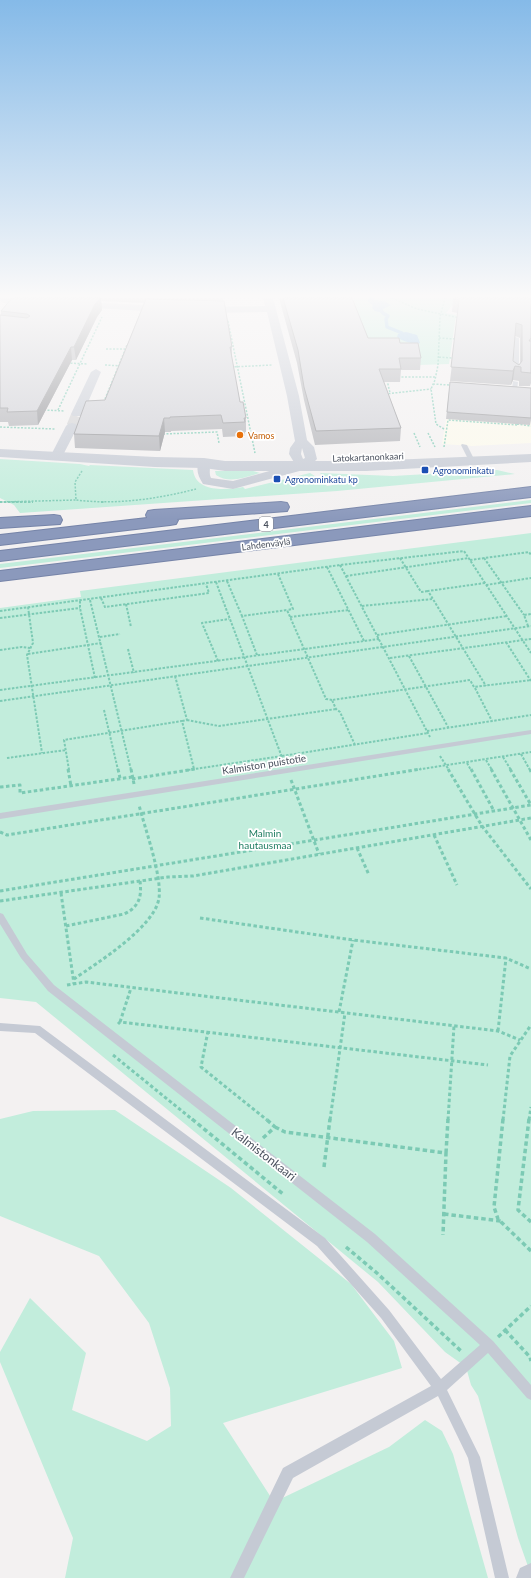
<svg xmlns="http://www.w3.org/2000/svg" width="531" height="1578" font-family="Lato,sans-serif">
<rect width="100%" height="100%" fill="#f3f1f1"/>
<!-- commercial -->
<path fill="#fcfaec" d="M 531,394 L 531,443 L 472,446 L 442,444 L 446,419 Z"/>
<!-- green -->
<path fill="#c2eddc" d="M 353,298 L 458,298 L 446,313 L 456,315 L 449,364 L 419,365 L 367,347 Z
M 0,459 L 80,464 L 89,466 L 90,465 L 193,470 C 196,493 227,490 243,487 L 245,489 L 310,473 L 323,481 L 327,486 L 333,485 L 332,482 L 325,478 L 320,473 L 393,476 L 497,470 L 515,474 L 337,491 L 20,513 L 14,505 L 0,498 Z
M 215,471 L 253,471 L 260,473 C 246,477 229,484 216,475 Z
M 531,500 L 531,503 L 0,568 L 0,564 Z
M 531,533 L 531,1575 L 518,1538 L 478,1396 L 471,1385 L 466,1367 L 445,1352 L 378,1282 L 36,1002 L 0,998 L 0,608 L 81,597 L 80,591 Z
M 115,1110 L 231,1188 L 351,1284 L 394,1341 L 402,1368 L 223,1423 L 274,1502 L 389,1447 L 425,1420 L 442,1431 L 453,1454 L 488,1578 L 65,1578 L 73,1538 L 0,1362 L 0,1352 L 30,1298 L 86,1353 L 72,1410 L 147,1441 L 171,1426 L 170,1388 L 149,1323 L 99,1256 L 0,1216 L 0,1119 L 33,1111 Z"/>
<!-- water -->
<path fill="#92c4e8" d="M 368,299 L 384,301 L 391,305 L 383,309 L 383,313 L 375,311 L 372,308 L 373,305 L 368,302 Z
M 406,332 L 417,335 L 420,343 C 414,345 402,341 397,337 L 398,334 Z"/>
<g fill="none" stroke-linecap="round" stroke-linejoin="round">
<!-- stream -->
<path stroke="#92c4e8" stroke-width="3.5" d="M 371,298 L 383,313 L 388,316 L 386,319 L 387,327 L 402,333"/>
<!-- minor-tunnel -->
<path stroke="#d1d1d3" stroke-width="11" stroke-dasharray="11 5.5" stroke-linecap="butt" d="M 72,426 L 77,414"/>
<!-- motorway casing -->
<g stroke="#7684a8" stroke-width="2">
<path id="motorway" d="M 531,487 L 531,497 L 0,561 L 0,551 Z
M 281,502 L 287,503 L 289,507 L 287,511 L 177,519 L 178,520 L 176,524 L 170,525 L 0,545 L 0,535 L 147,518 L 146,515 L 148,511 L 154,510 Z
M 531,506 L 531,516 L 0,581 L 0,571 Z
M 54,515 L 60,516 L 62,520 L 60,524 L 0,528 L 0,518 Z"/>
</g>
<!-- path-far3 -->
<path stroke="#7ccab4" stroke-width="1.5" stroke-dasharray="2 1.5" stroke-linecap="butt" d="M 392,298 L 417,309 L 460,318
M 228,321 L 255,453
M 439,338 L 455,339
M 106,349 L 125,349
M 439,357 L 452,358
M 67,363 L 88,364
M 105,365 L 122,366
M 231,367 L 272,365
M 398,377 L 436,377
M 387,380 L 390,393
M 433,384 L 449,385
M 385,394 L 431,389
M 105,399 L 127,345
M 44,410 L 65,411
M 58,410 L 102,317
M 517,424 L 531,426
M 0,427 L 55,429
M 444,429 L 436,424 L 431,389 L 435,380 L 438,365 L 440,317 L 445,298
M 414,433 L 420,447
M 428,433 L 435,447
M 163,434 L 217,432 L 219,443
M 444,447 L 448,420 L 517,425
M 82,471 L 75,482 L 76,500 C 116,505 157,499 196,489
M 0,502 L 76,500"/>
<!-- path-far2 -->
<path stroke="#7ccab4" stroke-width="2" stroke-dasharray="2.5 1.5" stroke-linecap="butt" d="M 0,502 L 33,502
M 101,502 L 105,502
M 400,558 L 421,592 L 428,591
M 484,558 L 524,615
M 470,560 L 529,552 L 531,555
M 340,565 L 430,737
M 327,567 L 364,641
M 278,574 L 293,609 L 287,610
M 346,576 L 469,558
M 227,581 L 242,616
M 216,582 L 283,760
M 485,583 L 428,591 L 486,686
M 486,585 L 531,578
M 101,598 L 105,607 L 209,593 L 206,584
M 90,600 L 131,770
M 80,601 L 80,608 L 95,678
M 126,604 L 131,627
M 362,606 L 432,599
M 28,607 L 33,643 L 27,655 L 42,753
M 0,611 L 340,565 L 464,551 L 531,653
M 290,617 L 349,610
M 0,618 L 80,608
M 528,626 L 524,615 L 531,614
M 377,635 L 507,616
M 100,637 L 120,634
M 506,642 L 531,681
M 128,649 L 134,673
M 0,650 L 22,647 L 30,648
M 28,654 L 101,643
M 257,655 L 242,616 L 287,610 L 326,699 L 332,700
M 409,656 L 448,727
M 390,658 L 531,639
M 218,661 L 202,623 L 229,619
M 175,676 L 187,720 L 182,721
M 475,688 L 492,721
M 0,690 L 379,639
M 0,701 L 531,626
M 104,710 L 118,770
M 187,720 L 219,726 L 336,709
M 427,731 L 531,715
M 355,745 L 340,712 L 336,709 L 332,700 L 470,680 L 474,687 L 531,680
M 521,754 L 530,770
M 282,756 L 428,733
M 440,756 L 449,770
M 503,757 L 511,770
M 7,758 L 66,750
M 486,760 L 492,770
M 467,763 L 471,770
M 69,770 L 64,740 L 182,721 L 194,769
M 188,770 L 282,756
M 415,770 L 531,752"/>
<!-- path-far1 -->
<path stroke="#7ccab4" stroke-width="3" stroke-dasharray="3.5 2.5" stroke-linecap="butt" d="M 68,769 L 71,786
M 118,769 L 120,778
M 131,769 L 134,784
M 448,769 L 482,826 L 531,889
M 471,769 L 494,811
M 491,769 L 531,840
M 510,769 L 531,805
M 530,769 L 531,772
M 132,779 L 195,769
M 291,780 L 319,854
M 0,787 L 20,785 L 20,793 L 132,777
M 0,832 L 7,835 L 421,769
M 434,835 L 457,885
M 357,848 L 369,875
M 0,891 L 531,805
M 61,893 L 74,984
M 0,901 L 168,877 L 193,876 L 531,818
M 200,918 L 353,940 L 506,958 L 531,969
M 66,926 L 124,914 C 139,907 142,897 140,881
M 74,979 C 97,963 155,927 159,898 C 162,875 145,829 139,805
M 67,985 L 86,982 L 498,1031 L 520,1040
M 339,1012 L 353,940
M 120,1022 L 131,988
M 118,1024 L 120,1022 L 488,1065
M 208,1031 L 201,1067 L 267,1120
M 498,1031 L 506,958
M 113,1055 L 193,1120
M 330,1120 L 345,1013
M 448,1120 L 454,1026
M 503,1120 L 510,1056 L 531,1025
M 529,1120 L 531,1107"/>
<!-- path -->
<path stroke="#7ccab4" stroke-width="3.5" stroke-dasharray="4.5 3" stroke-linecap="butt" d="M 192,1119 L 283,1194
M 503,1119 L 494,1207 L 498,1219 L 531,1251
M 529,1119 L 518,1210 L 531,1222
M 275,1127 L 285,1132 L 446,1153 L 443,1235
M 263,1138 L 275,1127 L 266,1119
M 446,1153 L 448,1119
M 324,1167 L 330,1119
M 444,1214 L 501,1221
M 346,1247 L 378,1274 L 461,1351
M 505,1330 L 530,1357 L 531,1361
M 498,1337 L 531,1306"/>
<!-- service -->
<path fill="#c5cad4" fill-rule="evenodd" d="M 515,337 L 519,338 L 519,372 L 516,374 L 513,372 Z
M 513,381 L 518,382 L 517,390 L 512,389 Z
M 462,444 L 467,445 L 475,461 L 474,462 L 469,461 L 461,445 Z
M 531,730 L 531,734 L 0,819 L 0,813 Z
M 0,913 L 3,914 L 27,954 L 54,985 L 375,1234 L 493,1341 L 531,1385 L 531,1400 L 527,1398 L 488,1353 L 447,1390 L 480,1457 L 509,1578 L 495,1578 L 468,1458 L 438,1396 L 293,1478 L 244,1578 L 230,1578 L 283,1468 L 431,1386 L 381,1318 L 317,1246 L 35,1033 L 0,1031 L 0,1023 L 40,1026 L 325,1238 L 389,1310 L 441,1379 L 480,1345 L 367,1242 L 48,991 L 21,958 L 0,924 Z"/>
<!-- minor -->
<path fill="#c5cad4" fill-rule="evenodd" d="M 0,298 L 33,298 L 37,301 L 32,304 L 4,303 L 1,302 Z
M 263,298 L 273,298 L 299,396 L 307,440 L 314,447 L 317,459 L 307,469 L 233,489 L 203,484 C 198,476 195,469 200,460 L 208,460 C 212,466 208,472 211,478 L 233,481 L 295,464 L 289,454 L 290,448 L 295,441 L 287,396 L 267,312 L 202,313 L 197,310 L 202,307 L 265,306 ZM 302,448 L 305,458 L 303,459 L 301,454 Z
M 79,302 L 164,306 L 169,309 L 164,312 L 76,307 L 74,305 L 76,303 Z
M 96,369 L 101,372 L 83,414 L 81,416 L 73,416 L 71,414 L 91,372 Z
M 72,423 L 76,424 L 78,426 L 62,457 L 60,460 L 52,460 L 50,457 L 66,426 L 68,424 Z
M 531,1563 L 531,1578 L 516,1578 L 520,1568 Z"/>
<!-- tertiary -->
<path fill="#c5cad4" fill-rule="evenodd" d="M 0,449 L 155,457 L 204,458 L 225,461 L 366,461 L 531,454 L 531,462 L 366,471 L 225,471 L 204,468 L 155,467 L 0,457 Z"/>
<!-- motorway -->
<use href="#motorway" fill="#8b99bc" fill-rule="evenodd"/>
</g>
<!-- wall -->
<path fill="#b1b2b7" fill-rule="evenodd" d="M 12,298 L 223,298 L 232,347 L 232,360 L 240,402 L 246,418 L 246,432 L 245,432 L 245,436 L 223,437 L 222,429 L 171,431 L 171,432 L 165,432 L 160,451 L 75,448 L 74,434 L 105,400 L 144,303 L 101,301 L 102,310 L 97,317 L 76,360 L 72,360 L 38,425 L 9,426 L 8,422 L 0,422 L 0,315 L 1,316 L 1,311 Z
M 279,298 L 352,298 L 368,338 L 400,343 L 421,358 L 420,370 L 401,370 L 400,382 L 384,382 L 401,428 L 400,441 L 315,445 L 304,400 L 297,363 Z
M 531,298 L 531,383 L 530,386 L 519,386 L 519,381 L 513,380 L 511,385 L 450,381 L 458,313 L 452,312 L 453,299 ZM 515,336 L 520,338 L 520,363 L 519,365 L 513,361 Z
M 450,382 L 531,388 L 531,420 L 530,425 L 446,419 Z"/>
<!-- shaded-wall -->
<path fill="#909195" d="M 100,298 L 101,298 L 102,310 L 97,317 L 76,360 L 74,347 L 95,304 Z
M 71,347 L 72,360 L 38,425 L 37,411 Z
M 515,366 L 513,380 L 511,385 L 513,371 Z
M 164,418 L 165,432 L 160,451 L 159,436 Z"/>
<!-- building -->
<path fill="#cecfd5" stroke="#909195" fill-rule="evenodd" d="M 12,298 L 100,298 L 95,304 L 74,347 L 71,347 L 37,411 L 7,412 L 8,408 L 0,408 L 0,315 L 27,318 L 30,316 L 27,314 L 1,311 Z
M 283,298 L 352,298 L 368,338 L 399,338 L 400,343 L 418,343 L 421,358 L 399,358 L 401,369 L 379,369 L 401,428 L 316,431 L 304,387 L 298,350 Z
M 454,298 L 531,298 L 531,338 L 529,341 L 531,341 L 531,373 L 521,372 L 521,367 L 515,366 L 513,371 L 451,367 L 459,300 L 453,299 ZM 516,323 L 522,325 L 522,361 L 519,365 L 513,361 Z
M 146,299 L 224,301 L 232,347 L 230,347 L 240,402 L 243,402 L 246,418 L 244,418 L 245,422 L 223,423 L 221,415 L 170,417 L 170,418 L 164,418 L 159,436 L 74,434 L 86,401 L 105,400 Z
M 450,382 L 531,388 L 531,418 L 447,412 Z"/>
<!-- sky -->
<linearGradient id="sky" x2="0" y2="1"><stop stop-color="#85bae8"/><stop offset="0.57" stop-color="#faf9f9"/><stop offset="1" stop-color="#faf9f9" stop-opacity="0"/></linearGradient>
<rect width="531" height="519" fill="url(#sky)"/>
<!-- markers -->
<circle fill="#e8710a" stroke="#fff" stroke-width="1.5" cx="240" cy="435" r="4"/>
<g fill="#1a4fb4" stroke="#fff" stroke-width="1.5">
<rect x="421" y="466" width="8" height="8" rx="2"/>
<rect x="273" y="475" width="8" height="8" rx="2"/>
</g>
<g text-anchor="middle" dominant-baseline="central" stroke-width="3.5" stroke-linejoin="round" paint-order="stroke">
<!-- far-food labels -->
<g font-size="9" fill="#c56008" stroke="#fff" text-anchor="start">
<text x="248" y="435">Vamos</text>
</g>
<!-- far-street labels -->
<g font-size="9" fill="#49505d" stroke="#fff">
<text transform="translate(368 457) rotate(-2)">Latokartanonkaari</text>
<text transform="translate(266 544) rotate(-7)">Lahdenväylä</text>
</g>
<!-- far-transit labels -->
<g font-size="9" fill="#164399" stroke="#fff" text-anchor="start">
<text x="433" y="470">Agronominkatu</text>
<text x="285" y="479">Agronominkatu kp</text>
</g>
<!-- shield labels -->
<rect fill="#fff" stroke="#80848e" stroke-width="1" x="259" y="517" width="14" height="14" rx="3"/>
<g font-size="9" font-weight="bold" fill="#49505d">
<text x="266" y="524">4</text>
</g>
<!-- street labels -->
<g font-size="10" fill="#49505d" stroke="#fff">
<text transform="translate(264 764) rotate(-9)">Kalmiston puistotie</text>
</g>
<!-- park labels -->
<g font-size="10" fill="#1d7c60" stroke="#fff">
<text x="265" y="833">Malmin<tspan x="265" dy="12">hautausmaa</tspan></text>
</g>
<!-- near-street labels -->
<g font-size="12" fill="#49505d" stroke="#fff">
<text transform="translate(264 1154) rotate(38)">Kalmistonkaari</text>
</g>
</g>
</svg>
